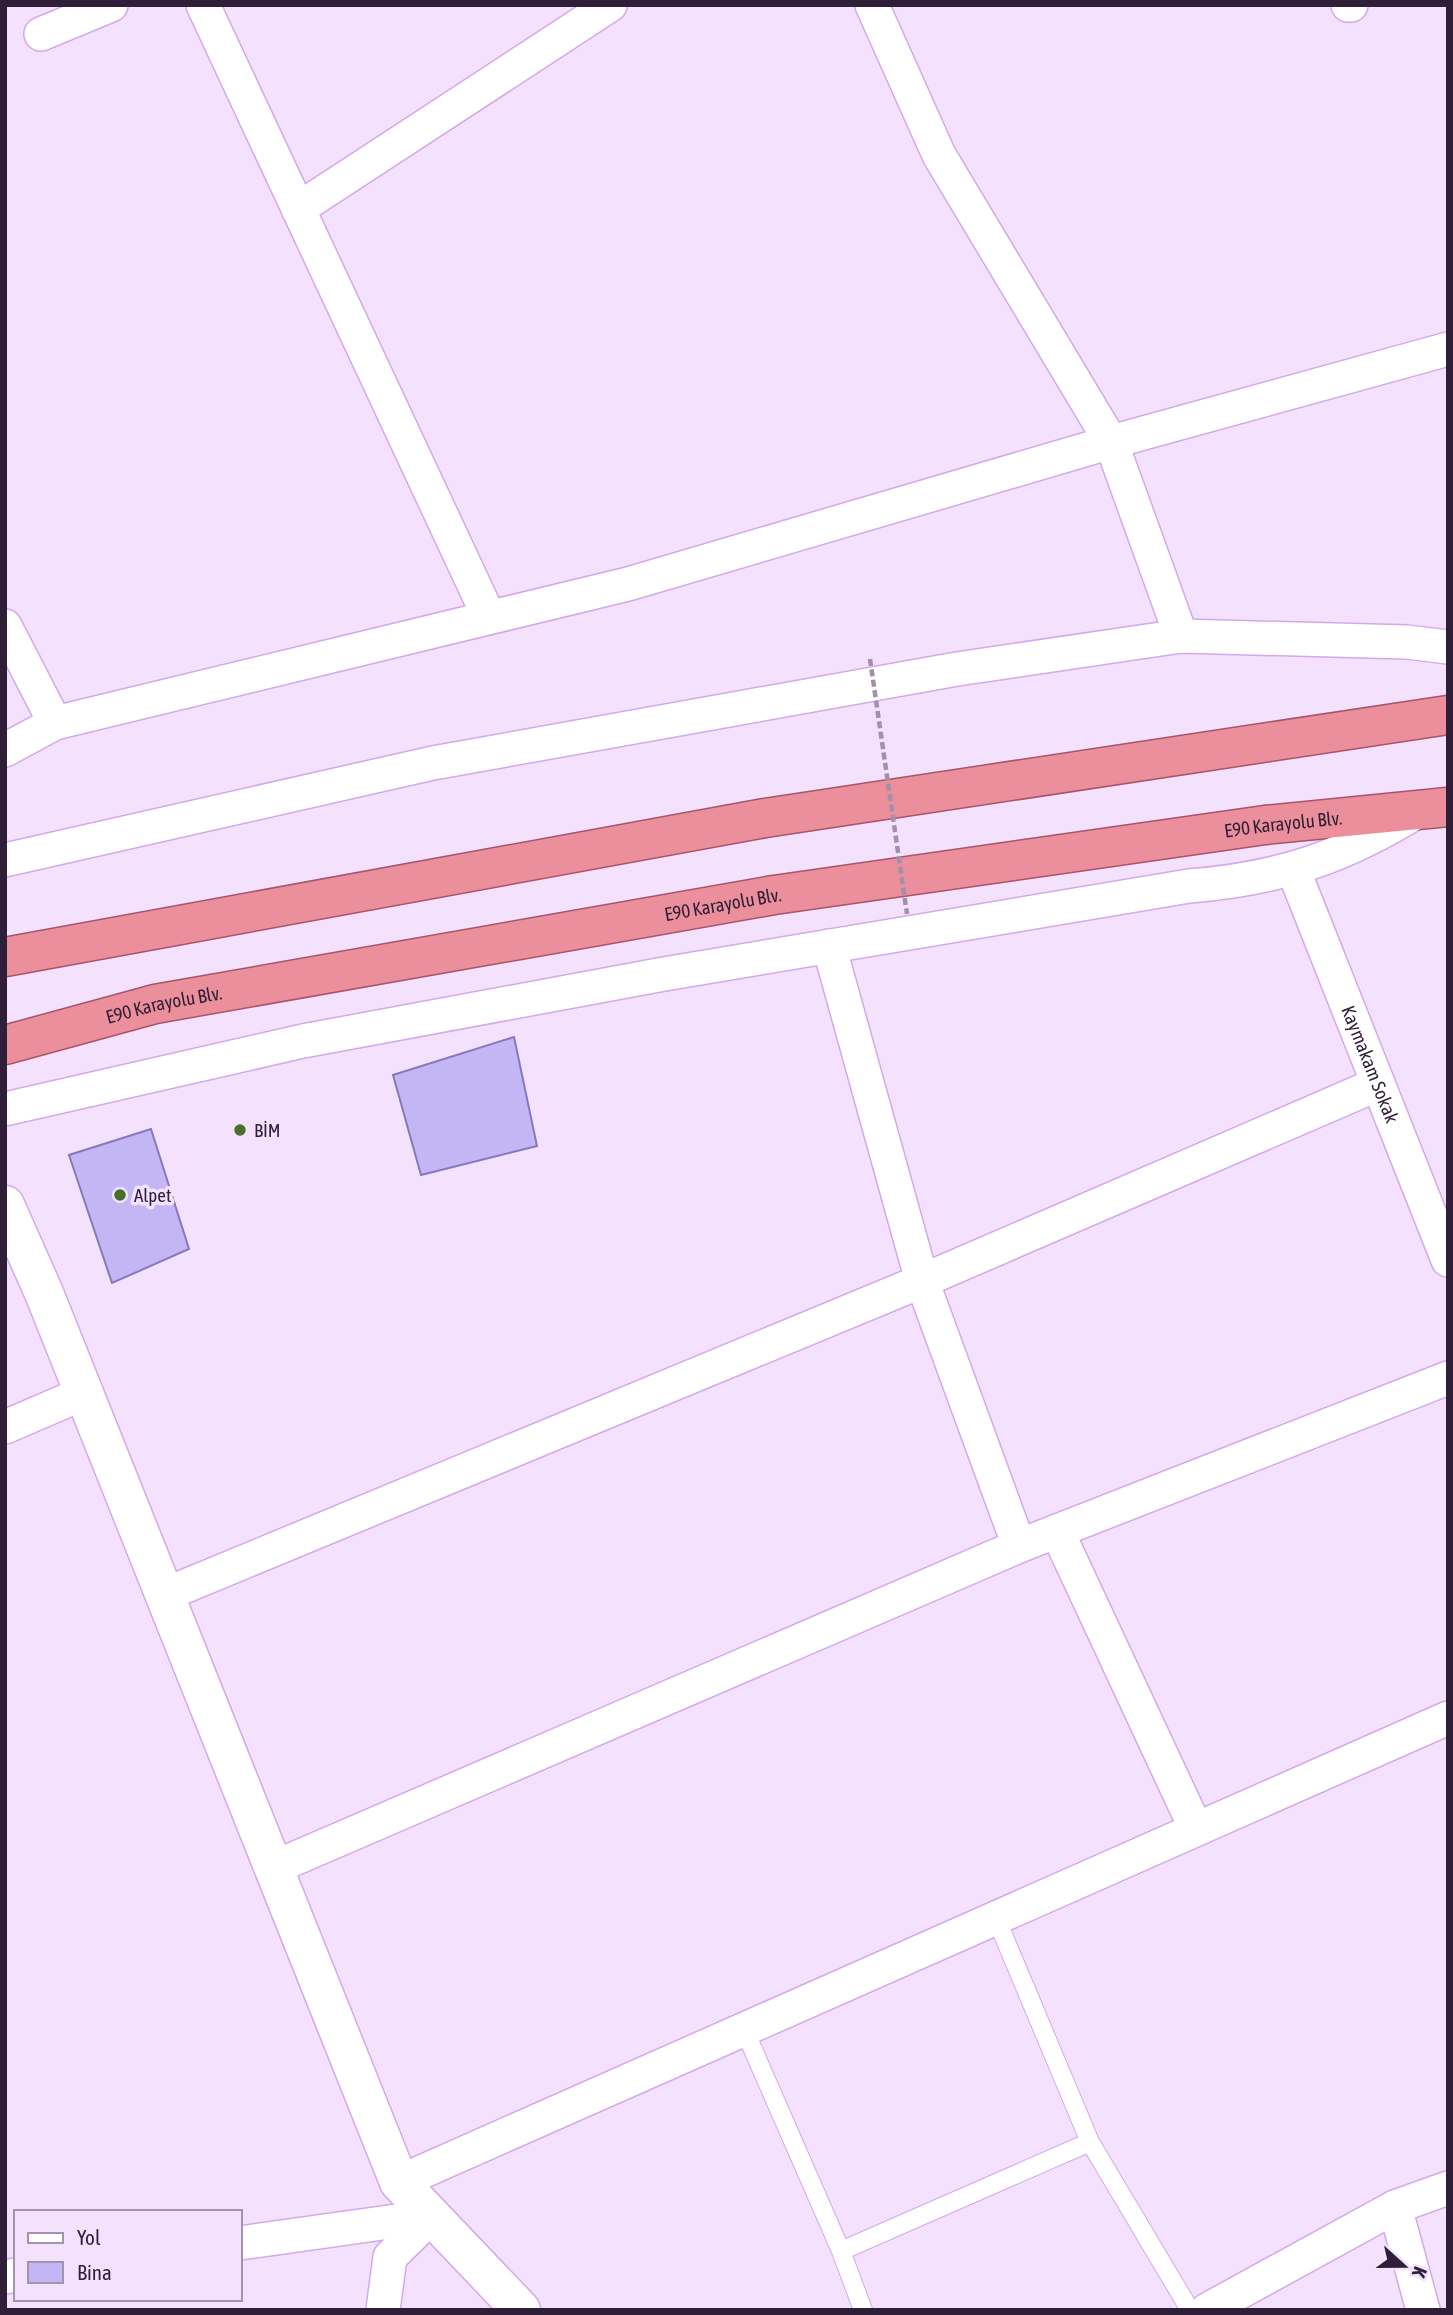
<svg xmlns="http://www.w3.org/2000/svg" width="1453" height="2315" font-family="'Asap Condensed',sans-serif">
<rect width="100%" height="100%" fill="#f3e1fd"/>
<!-- building -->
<path fill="#c2b7f4" stroke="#8778bd" stroke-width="2" d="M 514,1037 L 537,1146 L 421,1175 L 393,1075 Z
M 151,1129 L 189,1249 L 112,1283 L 69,1155 Z"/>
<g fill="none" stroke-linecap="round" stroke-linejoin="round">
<!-- service casing -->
<g stroke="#d3a9eb" stroke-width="20">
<path id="service" d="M 996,1918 L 1090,2142 L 1190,2310
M 744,2029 L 841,2251 L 863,2310
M 841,2251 L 1090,2142"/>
</g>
<!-- minor casing -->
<g stroke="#d3a9eb" stroke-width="36">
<g id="minor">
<path d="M 203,5 L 489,617"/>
<path d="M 872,5 L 939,155 L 1111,442 L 1181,636"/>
<path d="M 1348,5 L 1351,5"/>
<path d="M 41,34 L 111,5"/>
<path d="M 298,209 L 610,5"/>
<path d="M 5,626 L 55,723"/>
<path d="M 5,750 L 55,723 L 628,584 L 1111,442 L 1448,349"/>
<path d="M 5,860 L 433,763 L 957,669 L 1181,636 L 1407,642 L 1448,647"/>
<path id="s1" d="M 1293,869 L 1448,1260"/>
<path d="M 829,946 L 922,1281 L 1019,1546"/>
<path d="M 5,1109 L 303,1041 L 664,974 L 1189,886 C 1279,879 1345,857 1421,809"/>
<path d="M 5,1427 L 84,1393"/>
<path d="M 1057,1531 L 1196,1829"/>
<path d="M 164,1595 L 922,1281 L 1378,1084"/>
<path d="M 273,1868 L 1019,1546 L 1448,1378"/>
<path d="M 399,2182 L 1448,1718"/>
<path d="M 1395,2207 L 1423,2310"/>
<path d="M 240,2243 L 432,2216"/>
<path d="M 5,2277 L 16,2275"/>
<path d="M 383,2310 L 390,2257 L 432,2216"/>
<path d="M 1207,2310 L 1395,2207 L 1448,2188"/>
</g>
</g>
<!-- tertiary casing -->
<g stroke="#d3a9eb" stroke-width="41">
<path id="tertiary" d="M 5,1205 L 44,1293 L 399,2182 L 521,2310"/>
</g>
<!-- trunk casing -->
<g stroke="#a75569" stroke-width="41">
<g id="trunk">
<path d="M 5,957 L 765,818 L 1448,715"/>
<path id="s2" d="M 5,1045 L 155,1004 L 774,895 L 1265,825 L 1448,807"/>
</g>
</g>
<!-- service -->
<use href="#service" stroke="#fff" stroke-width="18"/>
<!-- minor -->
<use href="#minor" stroke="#fff" stroke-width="33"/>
<!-- tertiary -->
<use href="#tertiary" stroke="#fff" stroke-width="38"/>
<!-- trunk -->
<use href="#trunk" stroke="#ec8f9c" stroke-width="38"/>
<!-- path-bridge -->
<path stroke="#a18fab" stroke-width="4.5" stroke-dasharray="7 3.5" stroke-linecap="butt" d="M 870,659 L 907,914"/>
</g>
<!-- markers -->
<g fill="#486e28" stroke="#f3e1fd" stroke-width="2.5">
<circle cx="240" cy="1130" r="7"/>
<circle cx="120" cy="1195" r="7"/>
</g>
<g text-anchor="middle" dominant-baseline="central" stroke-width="7" stroke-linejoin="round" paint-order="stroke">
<!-- street labels -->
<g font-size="19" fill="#2f1e38" stroke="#f3e1fd">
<text stroke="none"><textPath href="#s2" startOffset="1298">E90 Karayolu Blv.</textPath></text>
<text stroke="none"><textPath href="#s2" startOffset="732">E90 Karayolu Blv.</textPath></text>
<text stroke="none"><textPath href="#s2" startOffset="164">E90 Karayolu Blv.</textPath></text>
<text stroke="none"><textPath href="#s1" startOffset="210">Kaymakam Sokak</textPath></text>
</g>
<!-- poi labels -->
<g font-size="19" fill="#2f1e38" stroke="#f3e1fd" text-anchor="start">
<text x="254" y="1130">BİM</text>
<text x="134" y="1195">Alpet</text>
</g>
</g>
<!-- border -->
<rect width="1453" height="2315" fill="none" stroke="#2f1e38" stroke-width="14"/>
<!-- legend -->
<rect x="14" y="2210" width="228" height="91" fill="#f3e1fd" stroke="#a593ae" stroke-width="2"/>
<rect x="28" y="2233" width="35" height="10" fill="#ffffff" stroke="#a593ae" stroke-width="2"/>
<text x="77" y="2245" font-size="21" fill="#2f1e38">Yol</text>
<rect x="28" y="2262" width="35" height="21" fill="#c2b7f4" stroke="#a593ae" stroke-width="2"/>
<text x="77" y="2280" font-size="21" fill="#2f1e38">Bina</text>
<!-- north arrow -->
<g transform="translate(1404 2266) rotate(111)" stroke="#f3e1fd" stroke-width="5" paint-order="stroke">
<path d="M0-5L12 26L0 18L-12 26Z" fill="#2f1e38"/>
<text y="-10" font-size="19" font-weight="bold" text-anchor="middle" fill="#2f1e38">K</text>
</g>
</svg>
